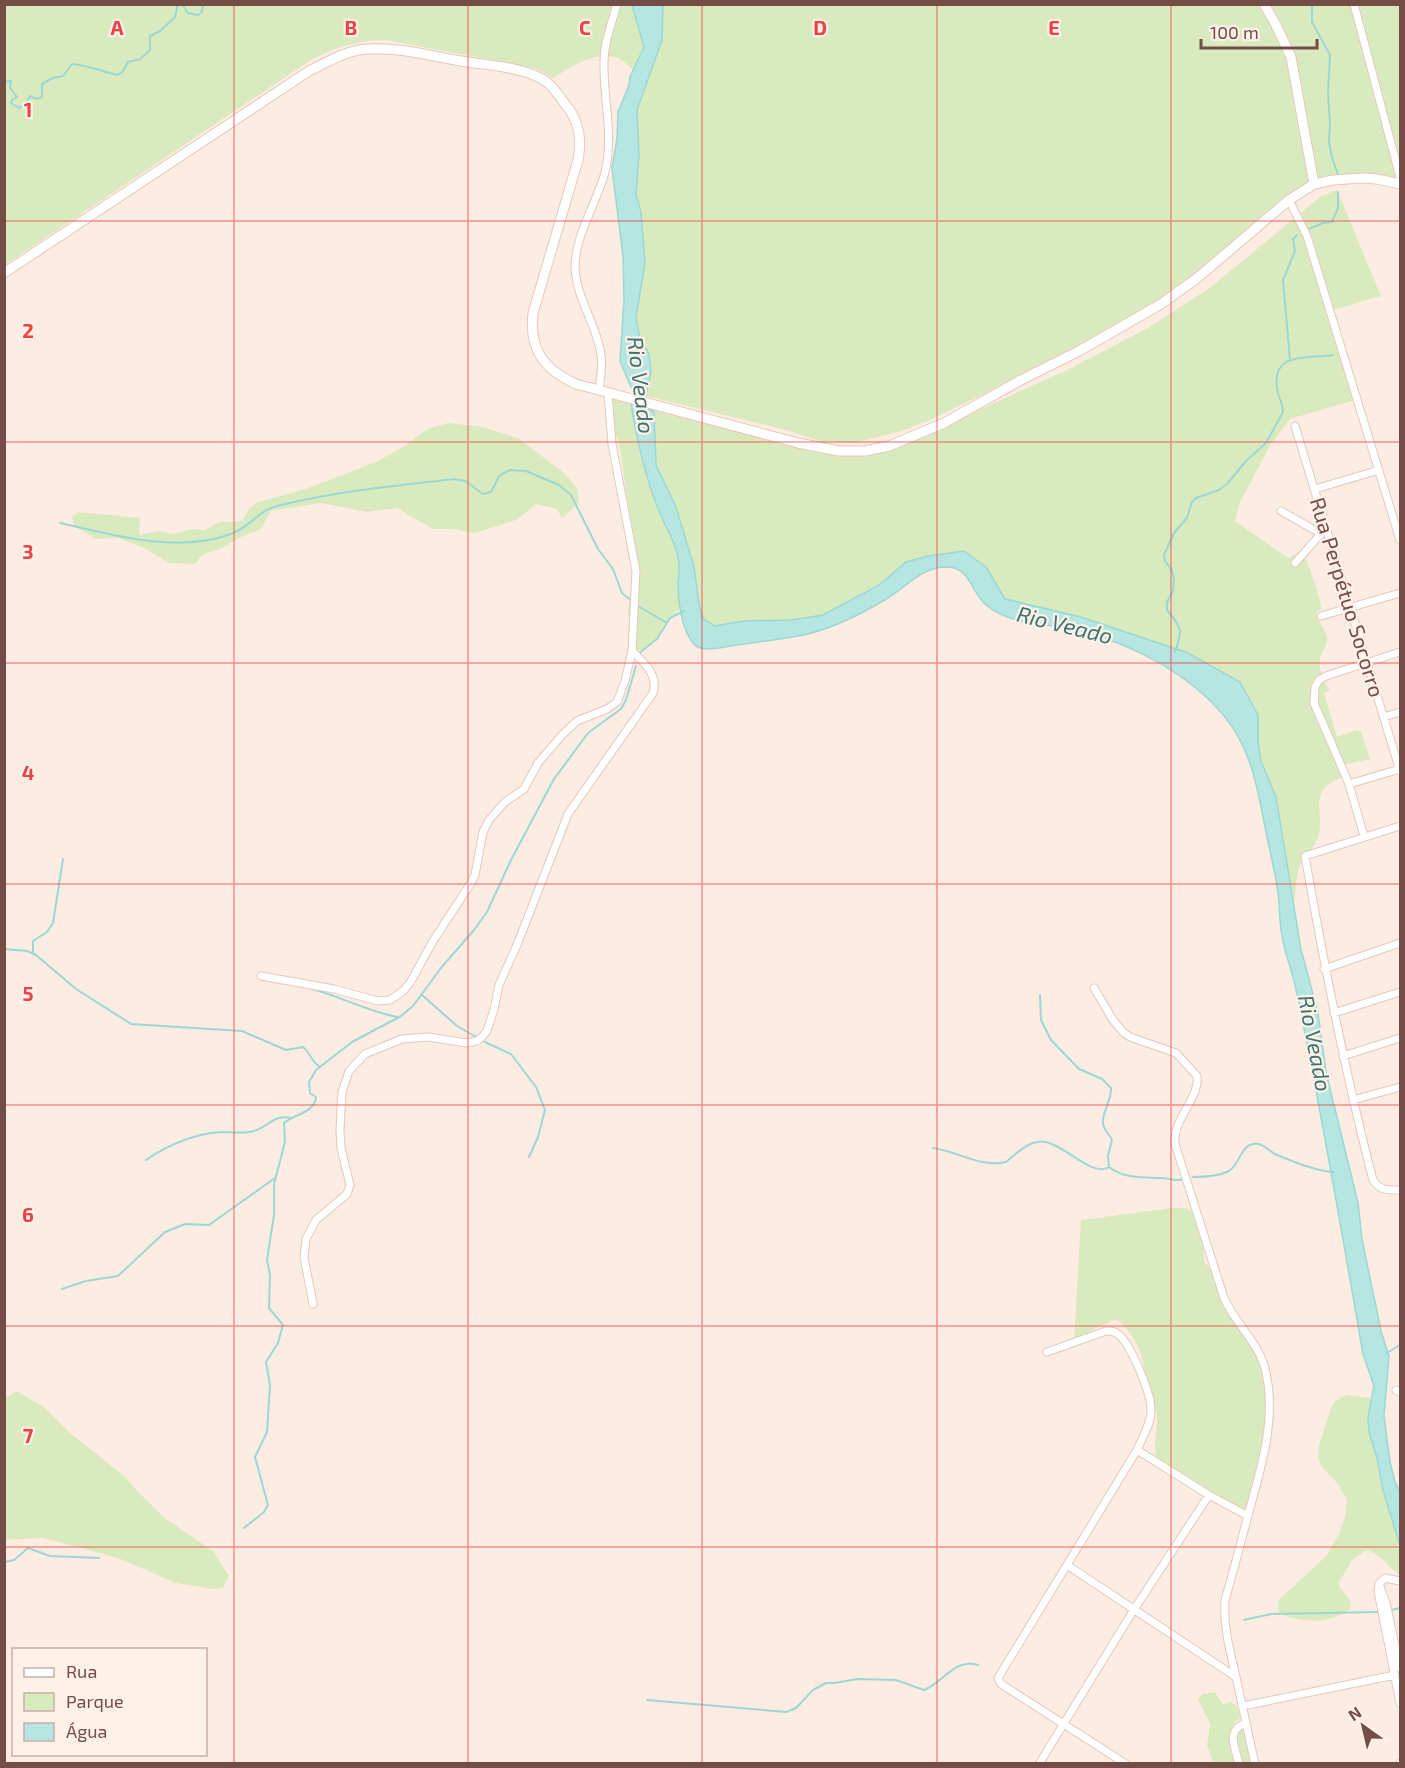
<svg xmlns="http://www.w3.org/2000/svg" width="1405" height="1768" font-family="'Exo 2',sans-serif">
<rect width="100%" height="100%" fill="#fdece1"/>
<!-- green -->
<path fill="#daeabf" d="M 5,5 L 632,5 L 644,47 L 634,70 C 629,67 623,60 618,58 C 594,50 572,67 553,78 L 537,69 L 386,40 C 358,40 335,47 311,60 L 5,265 Z
M 663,5 L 1400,5 L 1400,182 L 1395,179 L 1319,185 L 1300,196 L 1181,293 L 1013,380 L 932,419 L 902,431 L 854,443 L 819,441 L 786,430 L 646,396 L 651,371 L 649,354 L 640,339 L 636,317 L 645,263 L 636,194 L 639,154 L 637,110 L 662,40 Z
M 1337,190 L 1381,296 L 1325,312 L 1355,400 L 1290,419 L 1271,444 L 1240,502 L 1235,521 L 1288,558 L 1301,551 C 1307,558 1322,601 1321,609 L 1316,612 C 1317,623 1329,630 1327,642 C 1326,646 1323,651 1321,655 C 1317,668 1323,679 1330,691 L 1324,693 L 1337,737 L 1356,730 L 1361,732 L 1370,759 L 1338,766 L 1342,778 C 1303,790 1329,817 1316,842 C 1312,850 1303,856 1300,865 C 1296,876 1296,891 1294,903 L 1276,797 L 1261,761 L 1258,743 L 1258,715 L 1240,682 L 1188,653 L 1081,617 L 1005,599 L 948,552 L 906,562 L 879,584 L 823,615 L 792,620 L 744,621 L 715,626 L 703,619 L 699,604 L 694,567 L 676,507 L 656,465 L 654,411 L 782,442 L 812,452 L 844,456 L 870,453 L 952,422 L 1067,370 L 1148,328 L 1211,287 L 1320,197 Z
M 604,397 L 631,404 L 640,453 L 659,513 L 672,537 L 680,566 L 678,585 L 681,608 L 665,624 L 654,643 L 646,649 L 635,651 L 628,612 L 634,566 L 627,498 L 620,448 Z
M 448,423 L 482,427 L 518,438 L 564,473 L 577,488 L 579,503 L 562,518 L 557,509 L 536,504 L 516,520 L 475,533 L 452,529 L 433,529 L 397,508 L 367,512 L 321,503 L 271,511 L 261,529 L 243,536 L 220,549 L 202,555 L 195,564 L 169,563 L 142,547 L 118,538 L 96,539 L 74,526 L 72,516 L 79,512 L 140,518 L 139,535 L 158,531 L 174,534 L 192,529 L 204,530 L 220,522 L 242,521 L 249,509 L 258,502 L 303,490 L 376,462 L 402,448 L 427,429 Z
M 1173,1208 L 1186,1208 L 1194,1213 L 1202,1231 L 1204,1261 L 1218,1279 L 1236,1317 L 1258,1347 L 1266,1379 L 1268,1418 L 1260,1489 L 1251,1520 L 1243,1511 L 1195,1484 L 1157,1460 C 1153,1443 1157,1434 1157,1418 C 1157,1406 1150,1397 1148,1386 C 1140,1353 1143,1344 1117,1319 L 1098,1327 L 1074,1340 L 1081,1220 Z
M 17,1391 L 45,1408 L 70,1433 L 124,1476 L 141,1495 L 166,1519 L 213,1551 L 229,1576 L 223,1588 L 213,1589 L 176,1583 L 118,1558 L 43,1538 L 5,1540 L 5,1398 Z
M 1347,1395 L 1372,1398 L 1368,1417 L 1369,1432 L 1400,1546 L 1400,1572 L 1399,1574 C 1386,1565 1382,1555 1366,1550 L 1353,1559 L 1339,1582 L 1339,1586 L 1351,1601 L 1350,1609 C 1330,1624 1303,1623 1280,1614 L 1278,1608 L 1279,1600 L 1326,1556 L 1340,1532 L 1345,1516 L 1347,1500 L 1338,1484 L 1322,1467 L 1318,1458 L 1319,1446 L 1331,1408 L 1335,1401 Z
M 1215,1692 L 1223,1705 L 1231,1702 L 1237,1706 L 1240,1718 C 1224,1731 1231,1746 1235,1763 L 1213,1763 L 1207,1745 L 1210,1724 L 1198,1699 L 1203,1694 Z
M 1244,1729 L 1251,1763 L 1243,1763 L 1237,1738 L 1238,1731 Z"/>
<!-- water -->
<path fill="#b5e6e2" stroke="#9bd8d4" stroke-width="1.5" d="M 632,5 L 663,5 L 662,40 L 637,110 L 639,154 L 636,194 L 641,212 L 645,263 L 636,317 L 640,339 L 649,354 L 651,371 L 646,396 L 633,392 L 620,361 L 624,300 L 623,256 L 612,168 L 617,139 L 618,112 L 629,85 L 630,77 L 644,47 Z
M 631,404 L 654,411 L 656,465 L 676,507 L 694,567 L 699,604 L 703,619 L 715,626 L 744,621 L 792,620 L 823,615 L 879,585 L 906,562 L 928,556 L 964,551 L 986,567 L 1005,599 L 1081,617 L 1188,653 L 1240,682 L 1258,715 L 1258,743 L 1261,761 L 1276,797 L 1301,949 L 1318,1013 L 1326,1072 L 1358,1203 L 1362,1239 L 1381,1331 L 1389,1356 L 1384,1416 L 1390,1462 L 1395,1482 L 1400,1492 L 1400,1546 L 1383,1490 L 1377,1458 L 1369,1432 L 1368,1417 L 1374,1386 L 1363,1354 C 1342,1232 1321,1110 1296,989 C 1292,971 1285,954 1282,936 C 1279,921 1280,907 1278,893 C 1275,872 1270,852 1266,832 C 1258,791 1252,750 1225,717 C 1189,673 1133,645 1079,630 C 1061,625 1042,626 1024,622 C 1011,619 995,613 985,604 C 971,591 970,567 947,567 C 921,567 908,586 888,598 C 863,613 827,631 798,636 C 772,641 745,643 719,648 C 710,649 699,651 693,643 C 682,629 678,603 678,586 C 677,580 680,573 679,567 C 679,547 666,529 659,511 C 645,477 637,441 631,404 Z"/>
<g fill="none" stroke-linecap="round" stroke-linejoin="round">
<!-- stream -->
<path stroke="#9bd8d4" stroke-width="2" d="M 182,4 L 188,13 L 198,15 L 201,13 L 204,4
M 1312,4 L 1312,22 L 1330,55 L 1328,91 L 1330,124 L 1329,141 L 1332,158 L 1339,177
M 4,82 L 11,81 L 10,88 L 17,97 L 12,100 L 11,103 L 19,108 L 26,104 L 30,96 L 37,99 L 42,97 L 42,84 L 53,78 L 63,76 L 72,64 C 88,65 103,72 118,75 L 123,71 L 128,62 L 140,59 L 150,50 L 150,36 L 160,31 L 175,17 L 178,4
M 1309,229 L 1323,223 L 1332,222 L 1338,208 L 1338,192
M 1290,360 L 1283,280 L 1295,251 L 1293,239 L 1297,235
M 60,523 C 113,535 177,554 231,534 C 249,528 259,510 277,506 C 335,491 395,486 454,479 L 465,481 L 483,494 L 491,492 L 499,476 L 510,470 L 526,471 L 559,485 L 571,495 L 598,549 L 613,569 L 622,593 L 633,602
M 638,606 L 667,623
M 1175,652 C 1183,631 1182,627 1167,610 L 1167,602 L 1173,591 L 1174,579 L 1172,570 L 1165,561 L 1164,555 L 1174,533 L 1187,518 L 1192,502 L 1196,498 L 1219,490 L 1227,484 L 1246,461 L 1266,443 L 1283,412 C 1283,403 1278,397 1277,388 C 1272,351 1307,359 1333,355
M 638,654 L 657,639 L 670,618 L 684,611
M 4,949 L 27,951 L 36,955 L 76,989 L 131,1024 L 242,1031 L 286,1050 L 303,1047 C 311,1053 311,1062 320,1067
M 33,953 L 33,941 L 47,932 L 53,923 L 63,859
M 309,988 C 339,996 367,1011 397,1017
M 422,995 L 457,1026 L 487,1043 L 511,1054 L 536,1087 L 545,1110 L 538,1137 L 529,1157
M 1040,995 L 1041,1020 L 1051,1040 L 1079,1069 L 1102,1079 L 1111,1088 C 1112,1101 1099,1117 1104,1127 C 1106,1132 1110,1135 1112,1140 L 1108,1156 L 1109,1167
M 933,1148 C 957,1151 981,1168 1006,1162 C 1015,1155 1025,1144 1037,1142 C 1059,1137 1091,1179 1109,1167 C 1124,1179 1143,1177 1161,1178 C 1170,1178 1174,1182 1184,1179
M 146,1160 C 168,1145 194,1134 221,1132 C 231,1132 243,1134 254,1131 C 270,1126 273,1114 292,1118
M 1193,1177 C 1204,1177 1219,1176 1229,1171 C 1239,1165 1241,1146 1253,1144 C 1263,1142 1269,1152 1277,1155 C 1295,1162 1315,1171 1334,1172
M 62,1289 L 86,1281 L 118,1276 L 165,1232 L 185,1224 L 209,1225 L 275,1178
M 1387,1353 L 1400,1345
M 244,1528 L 264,1512 L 268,1505 L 255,1457 L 267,1432 L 270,1385 L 266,1362 L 278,1343 L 283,1325 L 269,1308 L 270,1275 L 267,1260 L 274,1215 L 274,1184 L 285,1142 L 284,1123 C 294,1114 315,1113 316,1097 L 310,1093 L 309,1082 L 316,1070 L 352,1042 L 401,1016 L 413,1006 L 441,968 L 474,930 L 487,912 L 511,860 L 554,779 L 588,733 L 621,709 L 626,700 L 636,666
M 4,1562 L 14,1560 L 28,1548 L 50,1556 L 99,1558
M 1391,1610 L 1400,1608
M 1244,1620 L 1271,1614 L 1378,1612
M 647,1700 L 786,1712 L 796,1708 L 813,1690 L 826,1683 L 835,1683 L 857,1679 L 896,1680 L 924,1690 C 944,1682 954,1658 978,1665"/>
<!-- street casing -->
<g stroke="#e3c8c0" stroke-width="9">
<path id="street" d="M 1354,4 L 1400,177
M 1289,200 L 1307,236 L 1400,540
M 599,391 C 600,379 603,367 601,355 C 597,324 576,299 575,267 C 575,235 597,203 605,172 C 614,135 603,99 604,62 C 604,42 612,23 617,4
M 1295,426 L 1400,771
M 1315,489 L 1379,470
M 1281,511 L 1320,533
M 1295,563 L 1326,528
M 1321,616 L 1400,593
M 1384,717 L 1400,712
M 1349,784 L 1400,769
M 1400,826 L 1305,856 C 1324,965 1345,1073 1373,1180 C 1380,1191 1388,1190 1400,1190
M 1364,836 L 1349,784 L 1314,703 L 1315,687 L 1319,680 L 1326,676 L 1400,652
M 1324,969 L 1400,943
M 261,976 L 334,989 L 378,1001 L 390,1000 L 403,991 L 410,983 L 433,941 L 469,886 L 475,875 L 483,832 L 489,820 L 505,802 L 524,789 L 538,763 L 562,735 L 577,721 L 607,709 L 617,702 L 625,681 L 632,651
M 1094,988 L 1113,1020 L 1123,1032 L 1130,1037 L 1176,1053 L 1197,1076 C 1200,1099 1172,1119 1175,1144 L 1224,1298 C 1234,1321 1257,1342 1264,1365 C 1279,1416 1260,1471 1247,1519 C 1240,1546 1233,1573 1225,1600 C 1223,1626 1230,1651 1236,1677
M 1334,1013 L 1400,992
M 1343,1056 L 1400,1038
M 1353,1100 L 1400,1087
M 313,1304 L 304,1257 L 306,1239 L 316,1220 L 347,1194 L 350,1185 L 341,1148 L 340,1129 L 342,1092 L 349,1071 L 365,1054 L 402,1039 L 428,1037 L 466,1043 L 477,1041 L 482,1037 L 487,1031 L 494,1009 L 499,985 L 517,945 L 568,814 L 653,693 C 659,675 644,663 632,651 L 636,571 L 612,444 L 608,393
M 1047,1352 L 1106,1331 C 1111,1331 1115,1331 1119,1335 C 1131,1345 1152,1395 1151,1411 C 1151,1424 1142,1438 1137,1450 L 998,1678 L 1001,1684 L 1126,1764
M 1396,1390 L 1400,1392
M 1137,1450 L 1209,1495 L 1248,1516
M 1067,1565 L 1236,1677 L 1255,1764
M 1379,1584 L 1378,1591 L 1400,1703
M 1379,1584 L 1386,1603 L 1400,1668
M 1379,1584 L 1385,1578 L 1400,1581
M 1243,1706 L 1395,1675
M 1039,1764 L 1133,1611 L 1209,1495
M 1239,1764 C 1235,1746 1225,1731 1246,1723
M 1400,1764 L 1400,1763"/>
</g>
<!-- secondary casing -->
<g stroke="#e8c7bc" stroke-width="11">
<path id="secondary" d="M 1264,4 L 1275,23 L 1291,57 L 1314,184
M 4,273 L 309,71 C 328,62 346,50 368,49 C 397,47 427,55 455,60 C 481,65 527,66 548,83 C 554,88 560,97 565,104 C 579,120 582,139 578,160 L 533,313 C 529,349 543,369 576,384 L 798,443 L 839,451 L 865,451 L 889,446 L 944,423 L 1021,380 L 1079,351 L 1161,304 L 1196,279 L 1289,200 L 1314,184 L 1333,180 L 1362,178 L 1377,179 L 1400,184"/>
</g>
<!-- street -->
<use href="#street" stroke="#fff" stroke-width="7"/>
<!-- secondary -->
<use href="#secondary" stroke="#fff" stroke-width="9"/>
</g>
<!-- grid -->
<path fill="none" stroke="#eb4243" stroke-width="1.5" stroke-opacity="0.55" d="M 234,4 L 234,1764M 468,4 L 468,1764M 702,4 L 702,1764M 937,4 L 937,1764M 1171,4 L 1171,1764M 4,221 L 1400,221M 4,442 L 1400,442M 4,663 L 1400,663M 4,884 L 1400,884M 4,1105 L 1400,1105M 4,1326 L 1400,1326M 4,1547 L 1400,1547"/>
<g text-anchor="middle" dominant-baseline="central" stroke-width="4.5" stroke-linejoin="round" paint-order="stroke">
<!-- street labels -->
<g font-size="21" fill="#744d47" stroke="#fff0e8">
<text transform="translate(1348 597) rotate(73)">Rua Perpétuo Socorro</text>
</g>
<!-- water labels -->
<g font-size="22" font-style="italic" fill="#387470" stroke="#fff0e8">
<text transform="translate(642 385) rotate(83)">Rio Veado</text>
<text transform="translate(1065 624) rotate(14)">Rio Veado</text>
<text transform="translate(1316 1043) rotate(79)">Rio Veado</text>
</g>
</g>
<g font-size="20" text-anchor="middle" font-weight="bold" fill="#eb4243" stroke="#fff0e8" stroke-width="4.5" stroke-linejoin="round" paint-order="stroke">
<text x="117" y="35">A</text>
<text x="351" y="35">B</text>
<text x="585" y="35">C</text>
<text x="820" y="35">D</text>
<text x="1054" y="35">E</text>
<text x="28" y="117">1</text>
<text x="28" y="338">2</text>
<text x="28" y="559">3</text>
<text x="28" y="780">4</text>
<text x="28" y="1001">5</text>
<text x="28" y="1222">6</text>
<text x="28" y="1443">7</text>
</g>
<!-- border -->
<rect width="1405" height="1768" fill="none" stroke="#744d47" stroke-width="12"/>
<!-- legend -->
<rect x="12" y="1648" width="195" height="108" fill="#fff0e8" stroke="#c7afa8" stroke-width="1.5"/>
<rect x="24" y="1668" width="30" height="9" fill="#ffffff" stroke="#c7afa8" stroke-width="1.5"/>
<text x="66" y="1678" font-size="18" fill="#744d47">Rua</text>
<rect x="24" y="1693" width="30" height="18" fill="#daeabf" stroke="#c7afa8" stroke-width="1.5"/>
<text x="66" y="1708" font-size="18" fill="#744d47">Parque</text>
<rect x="24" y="1723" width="30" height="18" fill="#b5e6e2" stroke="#c7afa8" stroke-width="1.5"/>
<text x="66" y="1738" font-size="18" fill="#744d47">Água</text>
<!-- north arrow -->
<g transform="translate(1363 1726) rotate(326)" stroke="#fff0e8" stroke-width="4.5" paint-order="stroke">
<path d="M0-4.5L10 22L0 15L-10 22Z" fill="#744d47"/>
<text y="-9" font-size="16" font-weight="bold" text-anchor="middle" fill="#744d47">N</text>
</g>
<!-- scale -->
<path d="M1201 39v9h116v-9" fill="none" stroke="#744d47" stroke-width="3"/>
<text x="1210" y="39" font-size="18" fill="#744d47" stroke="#fff0e8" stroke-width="4.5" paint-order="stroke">100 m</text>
</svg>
